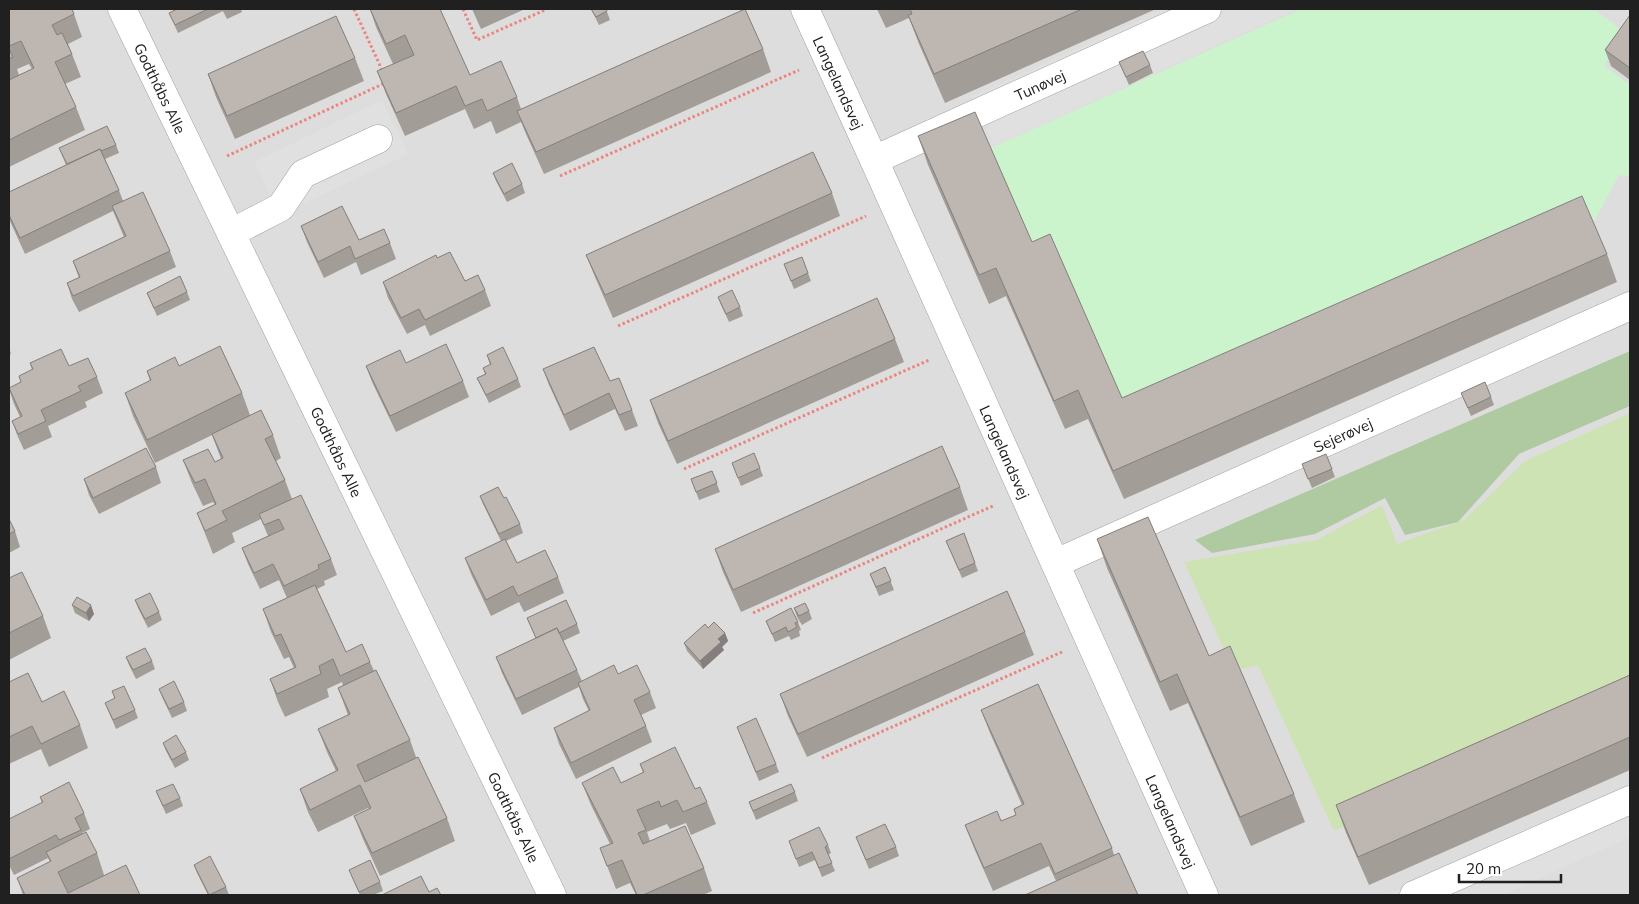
<svg xmlns="http://www.w3.org/2000/svg" width="1639" height="904" font-family="Mulish,sans-serif">
<rect width="100%" height="100%" fill="#f0ede8"/>
<!-- residential -->
<path fill="#dedddd" d="M 9,9 L 1630,9 L 1630,895 L 9,895 Z"/>
<!-- grass -->
<path fill="#cde3b4" d="M 1630,413 L 1630,700 L 1334,831 L 1258,665 L 1234,671 L 1184,562 L 1316,540 L 1382,505 L 1397,544 L 1464,520 L 1525,461 Z"/>
<!-- forest -->
<path fill="#afcaa1" d="M 1630,351 L 1630,406 L 1519,454 L 1458,522 L 1405,535 L 1385,498 L 1315,534 L 1212,553 L 1195,540 Z"/>
<!-- park -->
<path fill="#cbf4cd" d="M 1301,9 L 1594,9 L 1626,34 L 1604,65 L 1630,85 L 1630,176 L 1619,175 L 1592,225 L 1132,427 L 1043,271 L 989,149 Z"/>
<!-- parking -->
<path fill="#e0e0e0" d="M 1164,9 L 1297,9 L 995,146 L 972,96 Z
M 382,100 L 408,154 L 280,215 L 254,162 Z
M 1630,784 L 1630,837 L 1503,895 L 1386,895 Z"/>
<g fill="none" stroke-linecap="round" stroke-linejoin="round">
<!-- minor casing -->
<g stroke="#a1a1a1" stroke-width="29">
<g id="minor">
<path id="s1" d="M 122,9 L 552,895"/>
<path id="s2" d="M 805,9 L 874,160 L 1204,895"/>
<path id="s3" d="M 874,160 L 1207,9"/>
<path d="M 231,233 L 281,207 L 303,174 L 378,139"/>
<path id="s4" d="M 1056,563 L 1630,306"/>
<path d="M 1414,895 L 1630,800"/>
</g>
</g>
<!-- path -->
<path stroke="#ea867e" stroke-width="3" stroke-dasharray="2.5 2.5" stroke-linecap="butt" d="M 354,9 L 383,72
M 463,9 L 477,40 L 547,9
M 227,156 L 385,83
M 560,176 L 799,70
M 618,326 L 866,216
M 684,469 L 929,360
M 753,613 L 995,505
M 822,758 L 1062,652"/>
<!-- minor -->
<use href="#minor" stroke="#fff" stroke-width="28"/>
</g>
<!-- wall -->
<path fill="#a39d98" fill-rule="evenodd" d="M 9,9 L 74,14 L 82,37 L 68,44 L 72,54 L 81,77 L 65,84 L 76,107 L 85,130 L 9,167 ZM 29,64 L 32,69 L 19,75 L 17,69 Z
M 177,9 L 241,9 L 242,12 L 227,19 L 223,11 L 178,33 L 169,13 Z
M 370,9 L 470,75 L 517,97 L 521,109 L 763,49 L 771,72 L 544,174 L 526,134 L 521,122 L 496,134 L 491,121 L 474,129 L 465,109 L 405,136 L 386,94 L 377,71 L 393,64 L 376,27 Z
M 472,9 L 525,9 L 481,29 Z
M 591,9 L 606,9 L 610,20 L 599,25 Z
M 877,9 L 1156,9 L 945,103 L 919,44 L 909,18 L 886,28 Z
M 1630,15 L 1630,80 L 1611,66 L 1605,50 Z
M 355,58 L 364,81 L 235,139 L 216,97 L 208,74 Z
M 1119,62 L 1150,65 L 1153,73 L 1129,85 Z
M 918,136 L 1032,242 L 1122,398 L 1607,254 L 1617,282 L 1124,499 L 1088,419 L 1065,429 L 1006,296 L 989,304 L 928,165 Z
M 116,145 L 119,153 L 105,159 L 119,190 L 123,201 L 170,251 L 176,267 L 79,312 L 72,299 L 67,283 L 79,278 L 73,261 L 124,237 L 113,211 L 25,254 L 9,219 L 9,192 L 66,165 L 59,148 Z
M 493,173 L 522,184 L 525,193 L 507,202 L 496,181 Z
M 832,193 L 840,216 L 613,318 L 595,277 L 586,255 Z
M 301,226 L 359,240 L 390,243 L 396,259 L 361,275 L 356,262 L 324,278 L 307,242 Z
M 437,258 L 465,281 L 485,290 L 491,306 L 430,336 L 425,325 L 407,334 L 388,298 L 383,282 Z
M 784,264 L 808,273 L 811,281 L 794,289 Z
M 187,292 L 190,300 L 157,316 L 147,293 Z
M 718,297 L 740,307 L 743,316 L 729,322 L 721,305 Z
M 895,339 L 904,362 L 677,464 L 658,423 L 650,400 Z
M 9,347 L 11,354 L 9,355 Z
M 487,355 L 518,379 L 521,387 L 489,403 L 477,378 L 485,374 L 483,368 L 490,365 Z
M 30,363 L 69,366 L 97,377 L 103,393 L 85,402 L 87,407 L 48,426 L 52,437 L 24,450 L 18,437 L 12,421 L 20,417 L 14,404 L 9,389 L 21,382 L 19,376 L 32,370 Z
M 406,363 L 463,381 L 469,397 L 396,432 L 372,382 L 366,366 Z
M 179,366 L 242,393 L 250,415 L 273,435 L 281,458 L 276,461 L 285,480 L 292,499 L 331,559 L 337,575 L 324,581 L 325,585 L 317,589 L 346,652 L 370,662 L 374,671 L 410,740 L 416,757 L 447,818 L 455,841 L 380,876 L 363,839 L 354,816 L 369,809 L 368,808 L 318,832 L 308,812 L 300,789 L 336,771 L 327,752 L 318,729 L 348,715 L 338,688 L 343,686 L 342,682 L 327,689 L 329,697 L 285,717 L 278,702 L 270,679 L 294,668 L 289,657 L 284,659 L 271,632 L 263,609 L 287,598 L 279,580 L 260,589 L 248,564 L 242,548 L 268,536 L 261,519 L 232,533 L 235,542 L 213,554 L 206,536 L 197,513 L 215,505 L 213,502 L 203,506 L 192,483 L 183,460 L 215,462 L 221,459 L 212,435 L 155,463 L 133,416 L 125,393 L 150,381 L 147,371 Z
M 543,369 L 610,381 L 632,410 L 638,426 L 625,431 L 615,409 L 570,431 L 549,385 Z
M 1461,393 L 1491,397 L 1494,405 L 1471,416 Z
M 732,463 L 760,468 L 763,476 L 741,486 Z
M 1302,464 L 1332,469 L 1335,477 L 1312,488 Z
M 156,467 L 161,483 L 99,514 L 89,495 L 84,479 Z
M 712,471 L 720,492 L 699,500 L 691,479 Z
M 960,487 L 968,510 L 741,612 L 723,572 L 715,549 Z
M 480,496 L 504,498 L 520,524 L 523,533 L 506,541 L 517,563 L 558,577 L 564,593 L 524,612 L 519,602 L 491,616 L 471,574 L 465,558 L 501,541 L 483,504 Z
M 9,519 L 15,531 L 20,547 L 9,553 Z
M 964,533 L 978,571 L 962,578 L 946,541 Z
M 1097,539 L 1209,656 L 1294,794 L 1305,822 L 1251,846 L 1188,703 L 1170,711 L 1107,568 Z
M 885,567 L 894,590 L 879,596 L 870,574 Z
M 9,578 L 43,616 L 51,638 L 9,660 Z
M 135,600 L 159,612 L 162,620 L 148,628 L 138,608 Z
M 72,605 L 94,614 L 89,621 L 75,613 Z
M 794,608 L 809,611 L 812,619 L 802,625 L 797,617 Z
M 527,618 L 577,624 L 580,633 L 563,641 L 577,670 L 582,681 L 618,674 L 650,692 L 656,708 L 641,715 L 646,726 L 652,742 L 576,779 L 559,744 L 554,728 L 589,711 L 583,699 L 579,687 L 522,715 L 502,673 L 496,657 L 536,638 Z
M 766,621 L 798,622 L 801,630 L 799,631 L 800,636 L 791,640 L 789,636 L 775,642 Z
M 708,628 L 725,633 L 728,641 L 722,647 L 724,650 L 703,669 L 687,651 L 684,643 Z
M 1025,632 L 1034,655 L 807,757 L 788,716 L 780,694 Z
M 126,657 L 152,661 L 155,669 L 136,679 L 129,665 Z
M 1630,675 L 1630,770 L 1369,885 L 1346,833 L 1336,805 Z
M 9,682 L 80,725 L 88,748 L 49,767 L 41,749 L 9,764 Z
M 159,689 L 184,702 L 187,711 L 172,718 L 162,697 Z
M 112,691 L 135,710 L 138,718 L 116,729 L 105,703 L 115,699 Z
M 981,710 L 1112,848 L 1114,855 L 1056,881 L 1049,866 L 993,891 L 974,848 L 965,825 L 1001,821 L 1016,815 L 1014,809 L 1022,805 L 990,733 Z
M 737,727 L 776,764 L 779,772 L 759,781 Z
M 163,743 L 186,752 L 189,760 L 175,768 L 166,751 Z
M 640,764 L 695,789 L 707,802 L 716,824 L 691,835 L 686,823 L 670,829 L 667,824 L 647,832 L 650,841 L 704,868 L 712,891 L 703,895 L 636,895 L 630,883 L 616,889 L 600,848 L 610,844 L 591,805 L 582,783 L 621,783 L 643,773 Z
M 156,791 L 180,798 L 183,806 L 166,814 Z
M 795,792 L 798,801 L 756,820 L 749,802 Z
M 40,797 L 84,813 L 90,829 L 82,833 L 97,853 L 104,875 L 140,895 L 23,895 L 17,878 L 50,862 L 48,858 L 14,875 L 9,865 L 9,819 L 42,803 Z
M 856,837 L 896,847 L 899,856 L 869,869 Z
M 789,841 L 828,845 L 831,853 L 828,855 L 835,871 L 822,877 L 815,860 L 799,867 Z
M 194,865 L 226,887 L 229,895 L 208,895 L 197,873 Z
M 349,870 L 380,882 L 383,891 L 373,895 L 360,895 Z"/>
<!-- shaded-wall -->
<path fill="#847f7c" d="M 91,605 L 94,614 L 89,621 L 86,613 Z
M 725,633 L 728,641 L 722,647 L 724,650 L 703,669 L 700,661 L 718,639 Z"/>
<!-- building -->
<path fill="#bdb6b1" stroke="#847f7c" d="M 9,9 L 72,9 L 74,14 L 52,25 L 57,35 L 62,33 L 72,54 L 55,62 L 76,107 L 9,140 L 9,80 L 34,68 L 21,41 L 9,46 Z
M 177,9 L 208,9 L 175,25 L 169,13 Z
M 370,9 L 440,9 L 470,75 L 501,61 L 517,97 L 487,111 L 482,99 L 465,106 L 456,86 L 396,113 L 377,71 L 414,55 L 405,35 L 386,44 Z
M 591,9 L 606,9 L 607,11 L 596,17 Z
M 745,9 L 763,49 L 536,152 L 517,111 Z
M 910,9 L 1082,9 L 934,74 L 908,15 L 912,14 Z
M 1630,15 L 1630,68 L 1605,50 Z
M 336,16 L 355,58 L 227,116 L 208,74 Z
M 9,49 L 13,57 L 9,59 Z
M 1143,51 L 1150,65 L 1126,77 L 1119,62 Z
M 975,112 L 1032,242 L 1050,234 L 1122,398 L 1582,196 L 1607,254 L 1113,471 L 1078,390 L 1054,401 L 996,268 L 979,275 L 918,136 Z
M 107,126 L 116,145 L 101,151 L 100,149 L 67,164 L 59,148 Z
M 100,149 L 119,190 L 20,238 L 9,215 L 9,192 Z
M 813,152 L 832,193 L 605,295 L 586,255 Z
M 512,163 L 522,184 L 504,194 L 493,173 Z
M 143,192 L 170,251 L 73,296 L 67,283 L 80,277 L 73,261 L 126,236 L 112,206 Z
M 342,206 L 359,240 L 384,229 L 390,243 L 355,259 L 350,246 L 318,262 L 301,226 Z
M 450,252 L 465,281 L 478,275 L 485,290 L 425,320 L 419,309 L 401,318 L 383,282 L 436,255 L 437,258 Z
M 802,257 L 808,273 L 791,281 L 784,264 Z
M 180,276 L 187,292 L 154,308 L 147,293 Z
M 732,290 L 740,307 L 726,314 L 718,297 Z
M 877,298 L 895,339 L 668,441 L 650,400 Z
M 446,344 L 463,381 L 390,416 L 366,366 L 400,350 L 406,363 Z
M 220,346 L 242,393 L 147,440 L 125,393 L 151,380 L 147,371 L 175,357 L 179,366 Z
M 503,347 L 518,379 L 486,395 L 477,378 L 486,374 L 483,368 L 491,364 L 487,355 Z
M 594,347 L 610,381 L 619,378 L 632,410 L 619,415 L 609,393 L 564,415 L 543,369 Z
M 61,349 L 69,366 L 88,358 L 97,377 L 78,386 L 81,391 L 41,410 L 46,421 L 18,434 L 12,421 L 22,416 L 9,388 L 21,382 L 19,376 L 33,369 L 30,363 Z
M 1485,382 L 1491,397 L 1468,408 L 1461,393 Z
M 261,410 L 273,435 L 265,439 L 285,480 L 222,511 L 227,520 L 205,531 L 197,513 L 216,504 L 205,479 L 195,483 L 183,460 L 208,449 L 215,462 L 223,458 L 212,434 Z
M 942,446 L 960,487 L 733,590 L 715,549 Z
M 146,448 L 156,467 L 93,498 L 84,479 Z
M 754,453 L 760,468 L 738,478 L 732,463 Z
M 1326,454 L 1332,469 L 1308,479 L 1302,464 Z
M 712,471 L 717,483 L 696,492 L 691,479 Z
M 498,487 L 504,498 L 506,497 L 520,524 L 499,534 L 480,496 Z
M 301,495 L 331,559 L 318,565 L 319,569 L 284,586 L 273,564 L 254,573 L 242,548 L 284,529 L 279,519 L 264,525 L 259,514 Z
M 1148,517 L 1209,656 L 1230,646 L 1294,794 L 1240,817 L 1177,674 L 1160,682 L 1097,539 Z
M 9,519 L 15,531 L 9,534 Z
M 964,533 L 975,563 L 959,570 L 946,541 Z
M 505,539 L 517,563 L 545,550 L 558,577 L 518,596 L 513,586 L 486,600 L 465,558 Z
M 885,567 L 891,581 L 876,587 L 870,574 Z
M 22,572 L 43,616 L 9,633 L 9,578 Z
M 315,585 L 346,652 L 362,644 L 370,662 L 340,676 L 333,659 L 319,666 L 321,674 L 277,694 L 270,679 L 296,667 L 281,634 L 275,636 L 263,609 Z
M 1007,591 L 1025,632 L 798,734 L 780,694 Z
M 150,593 L 159,612 L 145,619 L 135,600 Z
M 77,597 L 91,605 L 86,613 L 72,605 Z
M 566,600 L 577,624 L 559,633 L 557,628 L 536,638 L 527,618 Z
M 805,603 L 809,611 L 799,616 L 794,608 Z
M 791,608 L 798,622 L 795,623 L 797,627 L 788,632 L 786,627 L 772,634 L 766,621 Z
M 714,622 L 725,633 L 718,639 L 721,642 L 700,661 L 684,643 L 705,624 L 708,628 Z
M 557,628 L 577,670 L 516,699 L 496,657 Z
M 145,648 L 152,661 L 133,670 L 126,657 Z
M 614,665 L 618,674 L 637,665 L 650,692 L 634,700 L 646,726 L 571,763 L 554,728 L 590,710 L 578,683 Z
M 376,670 L 410,740 L 357,765 L 365,782 L 418,757 L 447,818 L 372,853 L 354,816 L 371,808 L 360,785 L 310,810 L 300,789 L 338,770 L 318,729 L 350,714 L 338,688 Z
M 28,673 L 42,702 L 64,691 L 80,725 L 41,744 L 32,726 L 9,737 L 9,682 Z
M 1630,675 L 1630,737 L 1358,857 L 1336,805 Z
M 174,681 L 184,702 L 169,709 L 159,689 Z
M 1038,684 L 1112,848 L 1055,874 L 1041,843 L 984,868 L 965,825 L 997,811 L 1001,821 L 1016,815 L 1014,809 L 1024,804 L 981,710 Z
M 124,686 L 135,710 L 113,720 L 105,703 L 115,698 L 112,691 Z
M 756,718 L 776,764 L 756,772 L 737,727 Z
M 176,735 L 186,752 L 172,760 L 163,743 Z
M 675,747 L 695,789 L 700,787 L 707,802 L 683,812 L 677,800 L 661,807 L 659,801 L 637,810 L 646,830 L 638,833 L 643,844 L 685,826 L 704,868 L 643,895 L 637,895 L 622,860 L 607,866 L 600,848 L 613,843 L 582,783 L 613,767 L 621,783 L 644,772 L 640,764 Z
M 69,782 L 84,813 L 75,818 L 81,830 L 59,840 L 56,835 L 9,859 L 9,819 L 43,802 L 40,797 Z
M 173,784 L 180,798 L 163,806 L 156,791 Z
M 791,784 L 795,792 L 753,811 L 749,802 Z
M 885,824 L 896,847 L 866,860 L 856,837 Z
M 819,827 L 828,845 L 825,847 L 832,863 L 819,868 L 812,852 L 796,859 L 789,841 Z
M 86,832 L 97,853 L 58,872 L 68,893 L 126,865 L 140,895 L 25,895 L 17,878 L 51,861 L 46,852 Z
M 1119,853 L 1138,895 L 1025,895 Z
M 210,856 L 226,887 L 209,895 L 194,865 Z
M 370,860 L 380,882 L 359,892 L 349,870 Z
M 421,876 L 429,892 L 437,888 L 441,895 L 382,895 Z"/>
<g text-anchor="middle" dominant-baseline="central" stroke-width="4" stroke-linejoin="round" paint-order="stroke">
<!-- street labels -->
<g font-size="15" fill="#202020" stroke="#fff">
<text stroke="none"><textPath href="#s2" startOffset="81">Langelandsvej</textPath></text>
<text stroke="none"><textPath href="#s3" startOffset="182">Tunøvej</textPath></text>
<text stroke="none"><textPath href="#s1" startOffset="88">Godthåbs Alle</textPath></text>
<text stroke="none"><textPath href="#s4" startOffset="314">Sejerøvej</textPath></text>
<text stroke="none"><textPath href="#s1" startOffset="492">Godthåbs Alle</textPath></text>
<text stroke="none"><textPath href="#s2" startOffset="486">Langelandsvej</textPath></text>
<text stroke="none"><textPath href="#s1" startOffset="898">Godthåbs Alle</textPath></text>
<text stroke="none"><textPath href="#s2" startOffset="891">Langelandsvej</textPath></text>
</g>
</g>
<!-- border -->
<rect width="1639" height="904" fill="none" stroke="#202020" stroke-width="20"/>
<!-- scale -->
<path d="M1459 874v8h102v-8" fill="none" stroke="#202020" stroke-width="2.5"/>
<text x="1466" y="874" font-size="15" fill="#202020" stroke="#ffffff" stroke-width="4" paint-order="stroke">20 m</text>
</svg>
